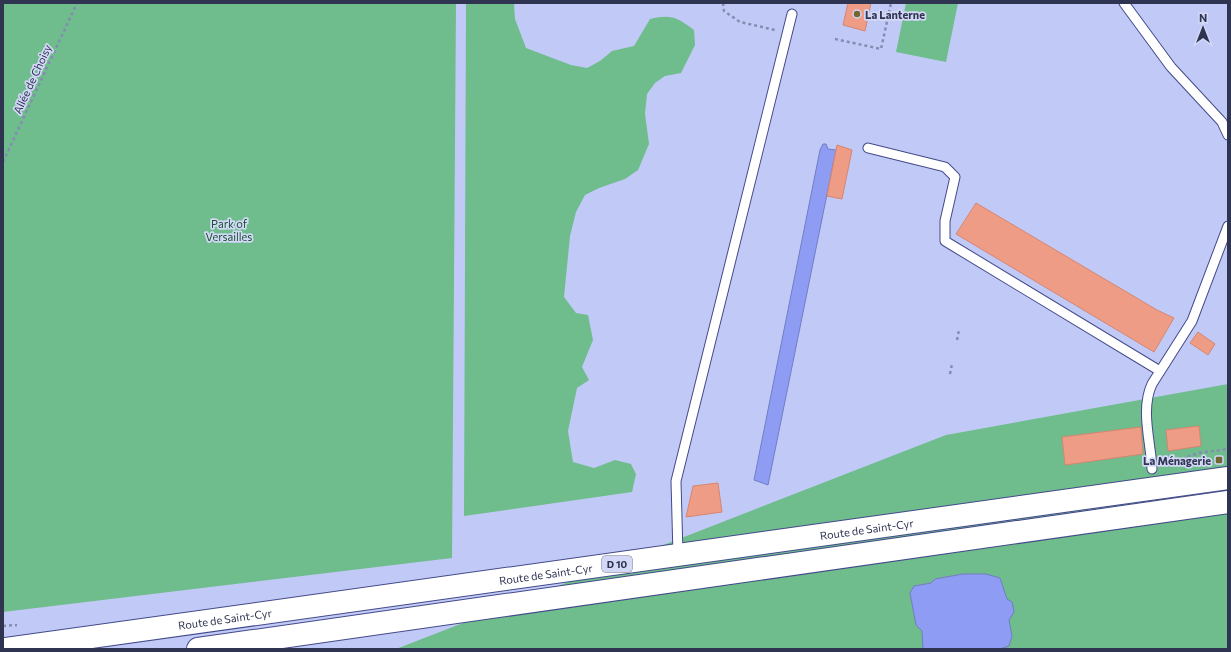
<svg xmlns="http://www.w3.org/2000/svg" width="1231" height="652" font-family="Commissioner,sans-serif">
<rect width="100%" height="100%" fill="#c1caf6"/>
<!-- green -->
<path fill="#6fbc8d" d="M 3,3 L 456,3 L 452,558 L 3,612 Z
M 466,3 L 514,3 L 515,19 L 526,48 L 571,65 L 587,68 L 600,61 L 612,51 L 634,46 L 650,19 C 671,14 677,17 694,30 L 695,45 L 681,73 L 665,76 L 655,83 L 647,94 L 645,114 L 649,144 L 638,170 L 625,179 L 599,188 L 585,195 L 576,212 L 570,236 L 564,297 L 576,313 L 588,315 L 593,340 L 582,367 L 589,380 L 577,388 L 568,431 L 573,462 L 594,468 L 615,460 L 631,464 L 636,474 L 632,492 L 464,516 Z
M 906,3 L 958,3 L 946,62 L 896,52 Z
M 1228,384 L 1228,649 L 396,649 L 946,435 Z"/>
<!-- water -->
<path fill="#8f9cf4" stroke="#727dc3" d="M 823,144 L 826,144 L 828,149 L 836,150 L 768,485 L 754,480 L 820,150 Z
M 963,574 L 986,574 L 1000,578 L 1007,599 L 1012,602 L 1014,612 L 1009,620 L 1012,636 L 1009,646 L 1000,649 L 923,649 L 922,631 L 916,625 L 910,593 L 914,586 L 931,583 L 935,579 Z"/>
<!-- building -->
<path fill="#ee9c86" stroke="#d68670" d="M 848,3 L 871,3 L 865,31 L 843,25 Z
M 837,145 L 852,150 L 842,199 L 827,196 Z
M 976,203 L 1157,310 L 1174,318 L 1154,352 L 956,234 Z
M 1198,332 L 1215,344 L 1208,355 L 1190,343 Z
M 1199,426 L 1201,446 L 1168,451 L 1166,430 Z
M 1141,427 L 1143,454 L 1065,465 L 1062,437 Z
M 718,483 L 722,512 L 686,517 L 693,486 Z"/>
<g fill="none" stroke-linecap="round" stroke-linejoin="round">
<!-- lane casing -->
<g stroke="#434a8a" stroke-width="11">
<path id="lane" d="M 1124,3 L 1171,67 L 1222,122 L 1228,135
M 868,148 L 945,167 L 955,177 L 945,221 L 945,241 L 1160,371
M 1152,469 C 1151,442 1140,410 1152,384 L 1192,321 L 1228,226
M 678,555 L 676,481 L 792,14"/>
</g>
<!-- primary casing -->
<g stroke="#434a8a" stroke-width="24">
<g id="primary">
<path id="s1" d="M 6,649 L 1228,478"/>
<path d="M 198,649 L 1228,502"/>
</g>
</g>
<!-- path -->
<path stroke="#858cb2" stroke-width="2.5" stroke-dasharray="3 3" stroke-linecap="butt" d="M 723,3 L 724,11 L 740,22 L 775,30
M 835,39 L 881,49 L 891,3
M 3,162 L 77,3
M 957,340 L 959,330
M 950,374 L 952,364
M 1165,465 L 1199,453 L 1228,449
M 3,626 L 17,625"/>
<!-- lane -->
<use href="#lane" stroke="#fff" stroke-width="9"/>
<!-- primary -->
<use href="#primary" stroke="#fff" stroke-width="22"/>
</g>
<!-- markers -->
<g fill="#726633" stroke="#d2d8f6" stroke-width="1.5">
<circle cx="857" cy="14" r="4"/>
<rect x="1215" y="456" width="8" height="8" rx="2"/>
</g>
<g text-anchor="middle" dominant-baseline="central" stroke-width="3.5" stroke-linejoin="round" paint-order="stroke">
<!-- shield labels -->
<rect fill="#d2d8f6" stroke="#606582" stroke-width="1" x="602" y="556" width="30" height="16" rx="3"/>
<g font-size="10" font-weight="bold" fill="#2f3451">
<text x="617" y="564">D 10</text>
</g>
<!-- poi labels -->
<g font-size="11" font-weight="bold" fill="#2f3451" stroke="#d2d8f6" text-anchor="start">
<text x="865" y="14">La Lanterne</text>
<text x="1211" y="460" text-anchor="end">La Ménagerie</text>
</g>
<!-- street labels -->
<g font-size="11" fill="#2f3451" stroke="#d2d8f6">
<text transform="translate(32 79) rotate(-65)">Allée de Choisy</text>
<text stroke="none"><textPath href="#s1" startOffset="869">Route de Saint-Cyr</textPath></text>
<text stroke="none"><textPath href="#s1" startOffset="545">Route de Saint-Cyr</textPath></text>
<text stroke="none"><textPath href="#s1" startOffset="221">Route de Saint-Cyr</textPath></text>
</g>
<!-- park labels -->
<g font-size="11" fill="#1b5134" stroke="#d2d8f6">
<text x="229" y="223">Park of<tspan x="229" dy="13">Versailles</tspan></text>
</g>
</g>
<!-- border -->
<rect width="1231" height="652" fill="none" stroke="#2f3451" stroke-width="8"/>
<!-- north arrow -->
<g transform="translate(1203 28)" stroke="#d2d8f6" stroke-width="3" paint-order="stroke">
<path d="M0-3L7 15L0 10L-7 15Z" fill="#2f3451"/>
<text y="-6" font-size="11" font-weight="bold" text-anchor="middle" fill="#2f3451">N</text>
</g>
</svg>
